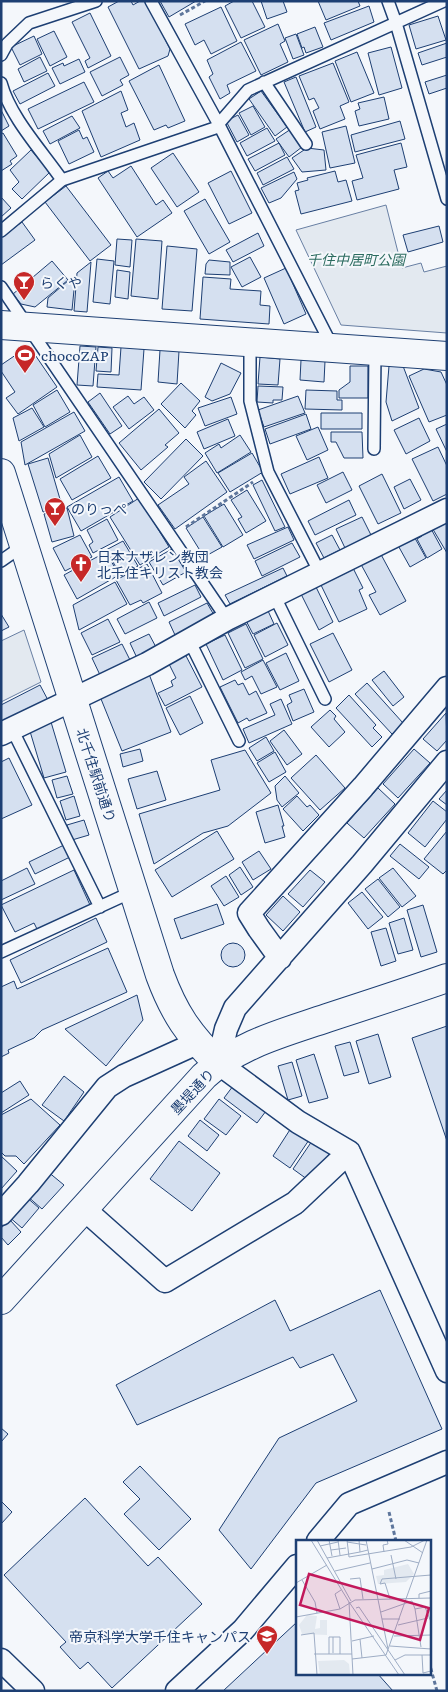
<svg xmlns="http://www.w3.org/2000/svg" width="448" height="1692" font-family="Literata,'Noto Sans JP',serif">
<rect width="100%" height="100%" fill="#f4f7fb"/>
<!-- green -->
<path fill="#e3e9f0" stroke="#687fa3" d="M 386,205 L 402,268 L 421,263 L 424,272 L 447,266 L 447,333 L 341,325 L 296,230 Z
M 24,630 L 41,682 L 1,702 L 1,641 Z"/>
<!-- building -->
<path fill="#d5e0f0" stroke="#1d3f73" d="M 119,1 L 131,1 L 133,5 L 140,1 L 146,1 L 170,49 L 168,56 L 139,69 L 108,7 Z
M 160,1 L 196,1 L 169,17 Z
M 234,1 L 252,1 L 265,27 L 241,38 L 225,6 Z
M 261,1 L 283,1 L 287,12 L 267,19 Z
M 318,1 L 358,1 L 360,6 L 326,20 Z
M 369,6 L 374,22 L 331,40 L 324,23 Z
M 221,7 L 237,41 L 211,54 L 204,40 L 195,45 L 185,24 Z
M 90,13 L 111,56 L 88,68 L 85,61 L 90,58 L 72,22 Z
M 438,16 L 446,40 L 416,49 L 409,25 Z
M 278,24 L 285,41 L 280,44 L 288,62 L 261,75 L 244,40 Z
M 315,27 L 323,47 L 306,53 L 304,47 L 302,48 L 297,34 Z
M 54,31 L 67,57 L 50,66 L 37,39 Z
M 296,34 L 304,55 L 293,59 L 285,38 Z
M 34,36 L 42,54 L 20,65 L 11,47 Z
M 241,42 L 256,71 L 227,85 L 230,93 L 220,99 L 209,77 L 213,74 L 207,60 Z
M 447,43 L 447,57 L 422,65 L 418,53 Z
M 391,47 L 402,88 L 379,95 L 368,53 Z
M 357,52 L 374,93 L 351,102 L 335,61 Z
M 40,57 L 47,71 L 24,82 L 18,69 Z
M 120,57 L 129,75 L 120,80 L 123,85 L 102,96 L 90,72 Z
M 79,59 L 85,72 L 60,84 L 52,68 L 63,63 L 64,66 Z
M 333,63 L 349,102 L 340,106 L 345,119 L 320,129 L 313,111 L 319,108 L 314,98 L 309,100 L 299,76 Z
M 159,65 L 185,121 L 168,128 L 166,125 L 154,130 L 129,81 Z
M 48,73 L 55,86 L 20,104 L 13,91 Z
M 447,75 L 447,88 L 429,94 L 425,82 Z
M 296,77 L 316,127 L 305,132 L 284,82 Z
M 84,82 L 94,102 L 38,129 L 28,109 Z
M 121,91 L 128,110 L 121,113 L 126,127 L 134,123 L 140,140 L 101,157 L 82,111 Z
M 261,91 L 287,127 L 275,136 L 249,99 Z
M 384,97 L 389,119 L 359,126 L 355,111 L 360,109 L 358,103 Z
M 253,106 L 265,127 L 251,135 L 239,113 Z
M 1,110 L 9,126 L 1,131 Z
M 238,115 L 249,135 L 237,142 L 226,121 Z
M 72,116 L 80,128 L 50,144 L 43,131 Z
M 400,121 L 405,139 L 355,152 L 351,135 Z
M 346,126 L 355,163 L 330,168 L 322,132 Z
M 267,128 L 275,141 L 247,156 L 240,143 Z
M 291,129 L 302,147 L 289,157 L 276,139 Z
M 79,130 L 83,139 L 87,137 L 94,152 L 69,164 L 58,141 Z
M 3,133 L 17,156 L 10,161 L 12,164 L 1,171 L 1,134 Z
M 279,143 L 285,155 L 255,171 L 248,159 Z
M 401,143 L 407,167 L 394,170 L 399,189 L 357,200 L 352,181 L 363,178 L 356,155 Z
M 307,148 L 324,150 L 326,170 L 302,172 L 292,158 Z
M 31,150 L 50,172 L 22,199 L 12,189 L 19,182 L 10,170 Z
M 173,153 L 199,192 L 177,207 L 151,168 Z
M 287,157 L 294,169 L 263,185 L 257,173 Z
M 131,166 L 156,205 L 163,200 L 172,213 L 137,237 L 98,178 L 108,171 L 113,178 Z
M 231,171 L 252,213 L 229,224 L 208,183 Z
M 335,171 L 338,182 L 346,180 L 352,201 L 301,214 L 295,191 L 299,190 L 297,183 L 308,180 L 307,178 Z
M 294,172 L 297,179 L 281,198 L 269,203 L 261,188 Z
M 66,186 L 111,245 L 90,261 L 45,202 Z
M 1,197 L 11,208 L 1,217 Z
M 205,199 L 230,242 L 209,254 L 184,211 Z
M 22,222 L 35,240 L 1,265 L 1,237 Z
M 439,226 L 443,242 L 408,252 L 403,235 Z
M 258,233 L 264,246 L 233,262 L 226,250 Z
M 117,239 L 132,240 L 130,267 L 115,265 Z
M 136,239 L 162,241 L 158,299 L 131,296 Z
M 167,246 L 197,249 L 192,311 L 162,309 Z
M 250,257 L 261,277 L 242,287 L 231,267 Z
M 97,259 L 114,261 L 110,304 L 93,302 Z
M 209,260 L 230,262 L 230,275 L 205,274 L 206,264 Z
M 52,261 L 68,280 L 35,307 L 21,304 L 13,294 Z
M 91,262 L 87,312 L 74,311 L 77,273 Z
M 286,268 L 306,314 L 284,324 L 264,278 Z
M 117,270 L 130,272 L 128,299 L 115,297 Z
M 203,277 L 231,279 L 230,289 L 261,291 L 260,305 L 270,306 L 269,324 L 200,319 Z
M 69,280 L 75,280 L 72,310 L 47,307 L 48,298 Z
M 29,346 L 57,387 L 18,414 L 6,398 L 15,392 L 1,371 L 1,365 Z
M 80,346 L 96,347 L 93,386 L 77,385 Z
M 98,347 L 112,348 L 111,372 L 96,371 Z
M 121,347 L 144,349 L 141,390 L 97,387 L 98,374 L 119,375 Z
M 160,350 L 179,351 L 177,384 L 158,382 Z
M 260,357 L 280,359 L 278,385 L 258,384 Z
M 301,360 L 325,361 L 324,382 L 300,380 Z
M 221,363 L 241,373 L 230,394 L 212,401 L 205,397 Z
M 350,366 L 368,366 L 368,398 L 339,398 L 339,390 L 350,382 Z
M 389,366 L 403,366 L 419,408 L 392,421 L 386,402 Z
M 424,369 L 441,372 L 447,385 L 447,415 L 429,422 L 409,376 Z
M 181,383 L 200,401 L 192,411 L 196,415 L 185,428 L 161,404 Z
M 258,386 L 283,387 L 282,400 L 273,400 L 273,403 L 257,402 Z
M 57,390 L 70,412 L 45,427 L 33,405 Z
M 306,390 L 337,391 L 337,400 L 342,400 L 342,410 L 305,409 Z
M 100,393 L 122,426 L 110,434 L 88,402 Z
M 128,396 L 134,404 L 144,397 L 154,410 L 129,429 L 113,407 Z
M 298,396 L 305,413 L 264,427 L 258,410 Z
M 231,397 L 237,414 L 205,426 L 198,408 Z
M 32,408 L 44,427 L 19,441 L 13,418 Z
M 159,409 L 179,433 L 165,445 L 168,447 L 141,470 L 119,443 Z
M 74,412 L 85,431 L 25,465 L 21,442 Z
M 321,413 L 362,413 L 362,429 L 321,429 Z
M 306,414 L 311,429 L 270,444 L 265,429 Z
M 419,418 L 430,441 L 406,454 L 394,430 Z
M 228,419 L 235,436 L 204,449 L 197,432 Z
M 447,424 L 447,452 L 436,429 Z
M 318,427 L 328,450 L 307,460 L 296,436 Z
M 331,432 L 362,432 L 363,458 L 344,458 L 336,442 L 331,442 Z
M 80,435 L 92,457 L 56,478 L 49,454 Z
M 240,435 L 251,452 L 217,473 L 205,453 L 219,444 L 221,448 Z
M 186,439 L 203,456 L 161,499 L 144,482 Z
M 438,447 L 447,466 L 447,494 L 433,501 L 412,459 Z
M 252,453 L 263,472 L 230,492 L 218,473 Z
M 98,456 L 111,478 L 72,500 L 60,479 Z
M 319,457 L 328,478 L 290,494 L 281,474 Z
M 48,458 L 62,506 L 43,512 L 28,464 Z
M 206,461 L 227,492 L 175,529 L 158,505 L 189,484 L 184,477 Z
M 343,472 L 352,490 L 326,503 L 317,485 Z
M 382,474 L 401,513 L 378,524 L 359,486 Z
M 119,477 L 133,501 L 81,531 L 67,507 Z
M 410,479 L 421,500 L 404,509 L 394,487 Z
M 262,480 L 285,527 L 275,531 L 253,485 Z
M 247,490 L 266,521 L 246,533 L 238,519 L 242,517 L 231,500 Z
M 139,498 L 169,547 L 140,565 L 110,517 Z
M 349,500 L 356,515 L 315,535 L 308,521 Z
M 224,504 L 243,535 L 223,547 L 204,516 Z
M 67,508 L 74,536 L 52,542 L 44,514 Z
M 203,517 L 222,547 L 204,557 L 186,528 Z
M 362,517 L 371,535 L 345,548 L 336,529 Z
M 447,517 L 447,553 L 431,526 Z
M 107,519 L 118,540 L 93,553 L 89,545 L 93,542 L 87,530 Z
M 429,525 L 442,549 L 427,558 L 417,539 L 422,536 L 419,530 Z
M 288,527 L 294,540 L 254,559 L 247,545 Z
M 411,531 L 426,558 L 410,567 L 395,540 Z
M 80,535 L 92,557 L 65,571 L 53,548 Z
M 332,535 L 340,550 L 324,558 L 316,543 Z
M 123,541 L 138,566 L 121,576 L 106,550 Z
M 292,543 L 300,557 L 262,576 L 255,561 Z
M 377,547 L 406,601 L 380,615 L 369,595 L 376,592 L 357,557 Z
M 172,549 L 186,572 L 163,585 L 149,562 Z
M 106,552 L 119,575 L 77,599 L 64,575 Z
M 147,564 L 162,593 L 143,603 L 141,600 L 130,605 L 116,580 Z
M 283,568 L 287,576 L 230,604 L 225,595 Z
M 353,568 L 363,588 L 359,590 L 367,609 L 339,622 L 320,583 Z
M 115,582 L 127,604 L 79,630 L 73,605 Z
M 195,585 L 201,597 L 164,616 L 158,603 Z
M 316,587 L 333,622 L 319,630 L 301,594 Z
M 149,602 L 157,618 L 125,634 L 117,619 Z
M 264,602 L 274,624 L 253,634 L 242,613 Z
M 207,603 L 214,615 L 175,635 L 169,622 Z
M 1,614 L 9,627 L 1,631 Z
M 108,619 L 120,642 L 92,655 L 81,633 Z
M 277,623 L 288,645 L 265,657 L 254,635 Z
M 246,624 L 263,659 L 245,668 L 228,633 Z
M 333,633 L 352,670 L 329,682 L 310,644 Z
M 149,634 L 157,649 L 137,658 L 130,643 Z
M 225,635 L 242,670 L 223,680 L 206,644 Z
M 122,644 L 130,660 L 100,675 L 92,658 Z
M 184,652 L 202,687 L 165,706 L 158,693 L 173,686 L 171,681 L 176,678 L 167,660 Z
M 286,653 L 299,681 L 280,690 L 266,663 Z
M 263,660 L 277,687 L 261,694 L 252,676 L 245,680 L 241,672 Z
M 384,671 L 404,697 L 393,706 L 372,680 Z
M 149,674 L 171,732 L 122,751 L 99,694 Z
M 235,680 L 238,685 L 243,683 L 249,695 L 256,691 L 267,713 L 249,721 L 247,718 L 238,723 L 220,687 Z
M 367,683 L 403,723 L 392,734 L 355,694 Z
M 40,685 L 49,702 L 1,726 L 1,705 Z
M 304,689 L 314,712 L 293,721 L 287,705 L 292,702 L 289,695 Z
M 349,695 L 376,725 L 373,728 L 382,737 L 372,747 L 336,708 Z
M 190,696 L 203,723 L 180,735 L 166,708 Z
M 281,699 L 292,724 L 249,743 L 243,729 L 275,715 L 270,704 Z
M 330,710 L 336,716 L 334,719 L 345,732 L 329,747 L 311,727 Z
M 446,713 L 447,740 L 437,751 L 423,739 Z
M 51,722 L 66,772 L 44,778 L 29,728 Z
M 284,730 L 302,754 L 287,765 L 270,741 Z
M 266,737 L 274,751 L 257,761 L 249,748 Z
M 140,749 L 143,761 L 123,767 L 120,754 Z
M 414,749 L 430,763 L 398,798 L 383,784 Z
M 245,750 L 271,793 L 228,826 L 203,833 L 154,864 L 139,814 L 220,790 L 211,760 Z
M 275,752 L 286,772 L 269,782 L 257,763 Z
M 316,755 L 345,788 L 320,810 L 291,778 Z
M 9,758 L 32,805 L 1,819 L 1,762 Z
M 157,771 L 166,800 L 137,809 L 128,779 Z
M 67,776 L 73,794 L 57,798 L 52,780 Z
M 285,776 L 299,793 L 282,807 L 277,800 L 275,786 Z
M 378,788 L 395,804 L 364,838 L 347,823 Z
M 447,790 L 447,805 L 439,799 Z
M 74,796 L 80,816 L 66,820 L 60,801 Z
M 297,796 L 307,807 L 310,805 L 319,815 L 303,831 L 283,809 Z
M 433,801 L 447,812 L 447,819 L 425,847 L 408,833 Z
M 278,805 L 284,826 L 282,826 L 285,837 L 265,843 L 256,812 Z
M 84,820 L 89,835 L 72,840 L 67,825 Z
M 217,831 L 234,859 L 172,897 L 155,870 Z
M 447,831 L 447,870 L 443,874 L 424,859 Z
M 400,844 L 429,867 L 419,879 L 390,856 Z
M 64,845 L 70,857 L 35,874 L 29,862 Z
M 259,851 L 271,869 L 253,880 L 242,862 Z
M 240,867 L 253,887 L 241,895 L 229,875 Z
M 27,868 L 35,884 L 1,900 L 1,881 Z
M 393,868 L 416,896 L 402,907 L 379,878 Z
M 74,870 L 90,905 L 38,931 L 34,923 L 15,932 L 1,905 Z
M 310,870 L 325,882 L 303,907 L 288,894 Z
M 226,876 L 239,897 L 224,906 L 211,886 Z
M 378,879 L 400,907 L 388,917 L 365,889 Z
M 362,892 L 383,917 L 368,929 L 348,903 Z
M 283,896 L 300,912 L 283,931 L 266,915 Z
M 217,904 L 224,924 L 181,939 L 174,919 Z
M 423,905 L 437,952 L 421,957 L 407,910 Z
M 96,918 L 107,942 L 21,983 L 10,960 Z
M 404,918 L 413,950 L 398,954 L 389,923 Z
M 386,928 L 396,961 L 381,966 L 371,932 Z
M221 955a12 12 0 1 1 24 0a12 12 0 1 1-24 0Z
M 108,948 L 127,992 L 42,1030 L 34,1038 L 8,1050 L 9,1053 L 1,1057 L 1,987 L 14,981 L 17,989 Z
M 137,995 L 143,1020 L 106,1066 L 65,1029 Z
M 447,1026 L 447,1141 L 412,1038 Z
M 378,1034 L 391,1077 L 369,1084 L 356,1041 Z
M 350,1042 L 359,1072 L 344,1076 L 335,1046 Z
M 314,1054 L 328,1098 L 309,1103 L 296,1060 Z
M 292,1062 L 302,1096 L 288,1100 L 278,1066 Z
M 64,1076 L 84,1092 L 64,1121 L 42,1105 Z
M 20,1081 L 29,1095 L 1,1113 L 1,1093 Z
M 236,1082 L 269,1107 L 257,1123 L 224,1098 Z
M 31,1099 L 60,1125 L 24,1164 L 16,1156 L 5,1156 L 1,1152 L 1,1115 Z
M 219,1099 L 241,1116 L 226,1135 L 204,1119 Z
M 200,1120 L 219,1135 L 207,1151 L 188,1136 Z
M 293,1125 L 311,1137 L 290,1168 L 273,1156 Z
M 179,1141 L 220,1173 L 192,1211 L 150,1179 Z
M 312,1141 L 330,1153 L 311,1182 L 293,1169 Z
M 1,1156 L 17,1171 L 1,1189 Z
M 47,1171 L 64,1185 L 42,1209 L 26,1195 Z
M 25,1196 L 39,1208 L 22,1228 L 8,1216 Z
M 10,1220 L 21,1232 L 8,1245 L 1,1237 L 1,1228 Z
M 380,1290 L 442,1429 L 316,1483 L 251,1569 L 219,1530 L 279,1438 L 357,1401 L 333,1354 L 300,1368 L 293,1357 L 137,1425 L 116,1385 L 275,1300 L 290,1331 Z
M 1,1428 L 8,1434 L 1,1442 Z
M 140,1466 L 191,1519 L 159,1550 L 124,1514 L 140,1499 L 123,1482 Z
M 85,1498 L 148,1566 L 158,1557 L 202,1604 L 112,1688 L 88,1662 L 80,1669 L 60,1647 L 66,1642 L 4,1575 Z
M 1,1501 L 12,1512 L 1,1524 Z
M 297,1622 L 297,1673 L 377,1673 L 393,1691 L 223,1691 Z"/>
<g fill="none" stroke-linecap="round" stroke-linejoin="round">
<!-- lane casing -->
<g stroke="#1d3f73" stroke-width="14">
<path id="lane" d="M 151,1 L 218,123 L 332,346
M 388,1 L 396,23 L 447,199
M 1,55 L 7,44 L 29,23 L 96,1
M 264,82 L 306,144
M 1,83 C 10,117 42,151 62,180 L 215,128 L 248,90 L 444,1
M 1,231 L 62,180
M 1,287 L 227,619
M 250,343 L 250,401 L 268,472 L 320,573
M 374,449 L 375,351
M 1,561 L 24,545
M 274,595 L 325,699
M 189,640 L 239,741
M 12,729 L 100,907
M 1,952 L 134,891"/>
</g>
<!-- street casing -->
<g stroke="#1d3f73" stroke-width="25">
<path id="street" d="M 1,734 L 147,664 L 227,619 L 447,510
M 447,762 L 362,864 L 235,1008 L 226,1029 L 218,1063 L 298,1122 L 349,1152 L 447,1371
M 280,958 L 259,929 L 249,913 L 363,787 L 447,688
M 84,1209 L 165,1281 L 295,1203 L 349,1152
M 1,1214 L 28,1184 L 107,1087 L 124,1076 L 197,1043
M 318,1541 L 349,1504 L 447,1462
M 1,1660 L 33,1691
M 177,1691 L 243,1630 L 297,1566"/>
</g>
<!-- secondary casing -->
<g stroke="#1d3f73" stroke-width="30">
<path id="secondary" d="M 1,325 L 447,356
M 1,473 L 160,975 C 174,1013 189,1035 218,1063
M 1,1300 L 204,1076 C 239,1044 283,1033 327,1018 C 367,1005 407,992 447,978"/>
</g>
<!-- path -->
<path stroke="#5e769c" stroke-width="3" stroke-dasharray="4 2.5" stroke-linecap="butt" d="M 180,15 L 205,1
M 186,527 L 253,482
M 389,1512 L 396,1541
M 429,1662 L 437,1691"/>
<!-- lane -->
<use href="#lane" stroke="#f4f7fb" stroke-width="11"/>
<!-- street -->
<use href="#street" stroke="#f4f7fb" stroke-width="22"/>
<!-- secondary -->
<use href="#secondary" stroke="#f4f7fb" stroke-width="28"/>
</g>
<!-- icons -->
<defs>
<g id="bar-pin" transform="scale(1.125)"><path d="M0 17L-7.5 6A9.5 9.5 0 1 1 7.5 6Z" fill="#c62828" stroke="#f4f7fb"/><path d="M-6-5H6L.8 .8V4.5H3.5V6h-7V4.5H-.8V.8Z" fill="#fff"/></g>
<g id="stadium-pin" transform="scale(1.125)"><path d="M0 17L-7.5 6A9.5 9.5 0 1 1 7.5 6Z" fill="#c62828" stroke="#f4f7fb"/><path d="M0-5a6.5 5 0 1 0 0 10a6.5 5 0 1 0 0-10ZM-3.5-1.8h7v3.6h-7Z" fill="#fff"/></g>
<g id="church-pin" transform="scale(1.125)"><path d="M0 17L-7.5 6A9.5 9.5 0 1 1 7.5 6Z" fill="#c62828" stroke="#f4f7fb"/><path d="M-1.2-6h2.4v3.5h3.3v2.4h-3.3V6h-2.4V-.1h-3.3v-2.4h3.3Z" fill="#fff"/></g>
<g id="university-pin" transform="scale(1.125)"><path d="M0 17L-7.5 6A9.5 9.5 0 1 1 7.5 6Z" fill="#c62828" stroke="#f4f7fb"/><path d="M0-5L7-2L0 1L-7-2ZM-4 1L0 2.5L4 1V4Q0 6-4 4Z" fill="#fff"/></g>
</defs>
<g fill-rule="evenodd">
<use href="#bar-pin" x="24" y="282"/>
<use href="#stadium-pin" x="25" y="355"/>
<use href="#bar-pin" x="55" y="508"/>
<use href="#church-pin" x="81" y="564"/>
<use href="#university-pin" x="267" y="1636"/>
</g>
<g text-anchor="middle" dominant-baseline="central" stroke-width="4" stroke-linejoin="round" paint-order="stroke">
<!-- park labels -->
<g font-size="14" font-style="italic" fill="#2c6c60" stroke="#f4f7fb">
<text x="356" y="259">千住中居町公園</text>
</g>
<!-- poi labels -->
<g font-size="14" fill="#1d3f73" stroke="#f4f7fb" text-anchor="start">
<text x="40" y="282">らくや</text>
<text x="41" y="355">chocoZAP</text>
<text x="71" y="508">のりっぺ</text>
<text x="97" y="556">日本ナザレン教団<tspan x="97" dy="16">北千住キリスト教会</tspan></text>
<text x="251" y="1636" text-anchor="end">帝京科学大学千住キャンパス</text>
</g>
<!-- street labels -->
<g font-size="14" fill="#1d3f73" stroke="#f4f7fb">
<text transform="translate(97 775) rotate(72)">北千住駅前通り</text>
<text transform="translate(192 1091) rotate(-47)">墨堤通り</text>
</g>
</g>
<!-- overview -->
<g transform="translate(296 1540)">
<rect width="135" height="135" fill="#f4f7fb"/>
<path d="M 112,24 L 118,34 L 110,42 L 82,44 L 80,36 L 88,35 L 88,30 ZM 11,75 L 21,76 L 19,89 L 24,88 L 24,80 L 31,80 L 31,95 L 6,94 L 3,85 ZM 48,120 L 53,124 L 54,134 L 24,135 L 22,121 Z" fill="#e3e9f0"/>
<path fill="none" stroke="#9eadc5" stroke-width="1" d="M 15,0 L 53,62 L 57,135M 21,0 L 55,61M 33,0 L 36,16M 42,0 L 44,15M 51,0 L 53,17 L 115,7 L 129,0M 63,0 L 64,12 L 72,10M 70,0 L 92,109M 108,0 L 127,13M 51,2 L 70,5M 24,6 L 42,2M 35,10 L 50,8M 88,12 L 87,5 L 92,4 L 91,0M 95,15 L 100,39M 31,18 L 64,12M 76,29 L 111,20 L 123,23M 39,31 L 74,23M 54,39 L 64,38 L 67,59M 6,40 L 19,62 L 21,73M 0,43 L 31,25M 84,44 L 86,39 L 135,35M 84,44 L 89,43 L 94,59M 123,58 L 123,54 L 135,51M 53,62 L 103,135M 60,68 L 63,67 L 109,135M 44,69 L 39,54 L 45,50M 85,72 L 116,61 L 119,69M 0,77 L 44,69 L 59,60 L 135,58M 86,79 L 104,79M 102,85 L 132,78M 5,95 L 18,93 L 21,135M 98,96 L 135,95M 64,99 L 66,118M 56,101 L 78,96M 94,106 L 135,109M 125,107 L 119,69 L 129,67 L 135,82M 37,113 L 37,97M 18,114 L 56,114M 33,114 L 33,97 L 44,97 L 44,114M 126,115 L 127,133 L 135,131M 56,119 L 90,115 L 131,0M 99,120 L 109,115 L 135,115"/>
<path fill="#c2185b" fill-opacity="0.15" stroke="#c2185b" stroke-width="2.5" d="M 13,34 L 133,68 L 124,100 L 4,65 Z"/>
<rect width="135" height="135" fill="none" stroke="#1d3f73" stroke-width="2.5"/>
</g>
<!-- border -->
<rect width="448" height="1692" fill="none" stroke="#1d3f73" stroke-width="5"/>
</svg>
